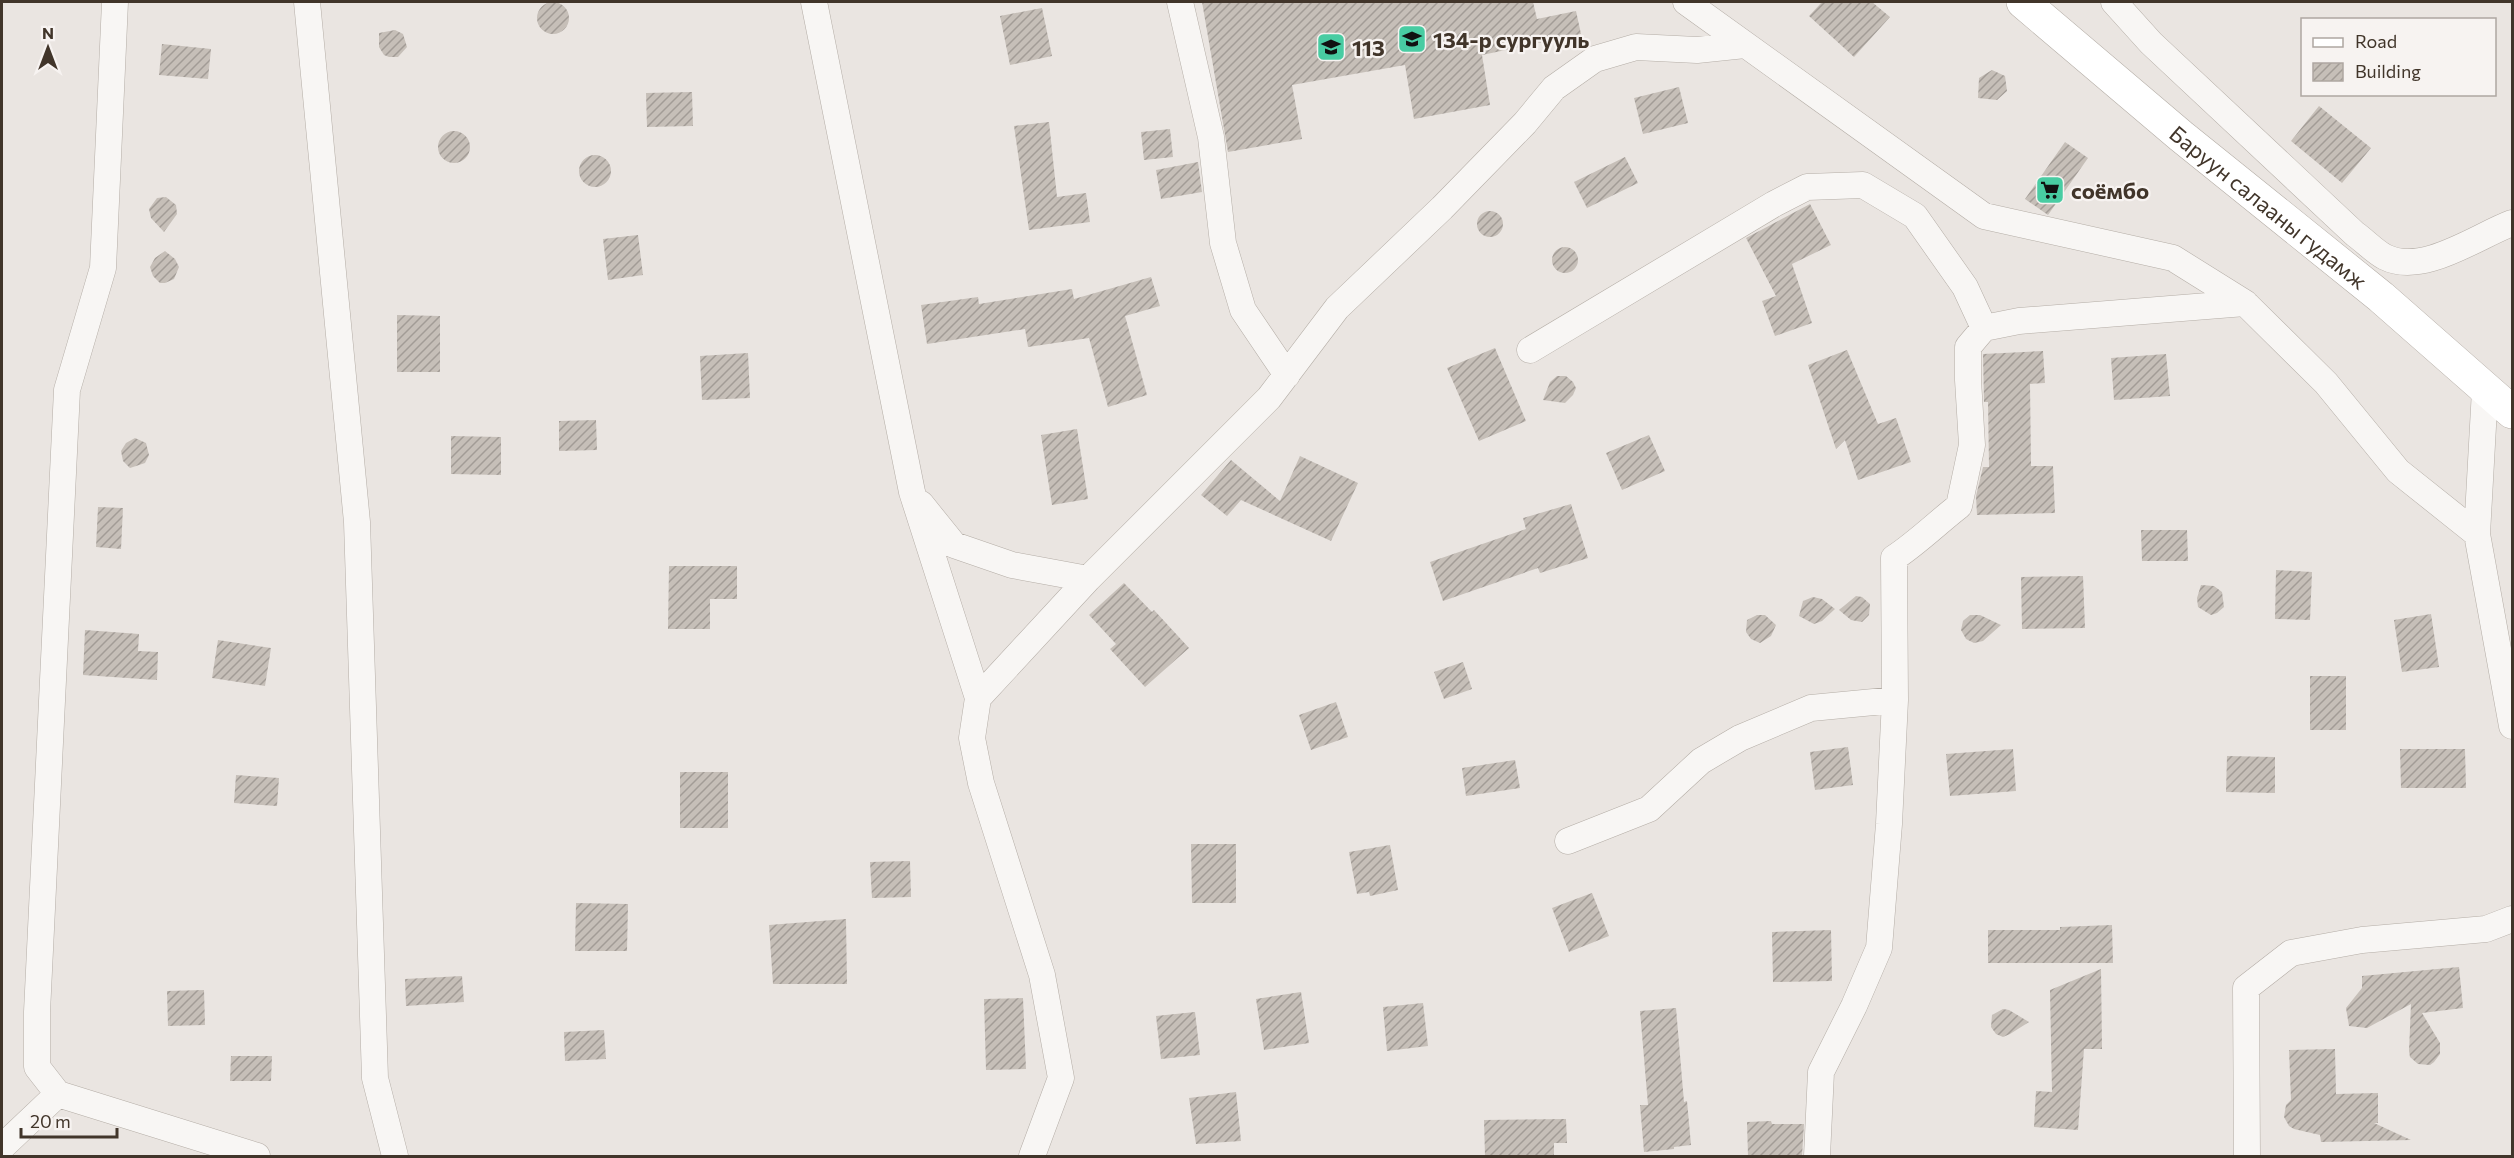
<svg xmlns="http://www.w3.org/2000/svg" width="2514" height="1158" font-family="Commissioner,sans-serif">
<defs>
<pattern id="building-hatch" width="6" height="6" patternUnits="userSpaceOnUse" patternTransform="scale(1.5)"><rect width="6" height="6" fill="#c6bfb8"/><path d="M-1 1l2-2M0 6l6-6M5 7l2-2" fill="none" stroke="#a29c96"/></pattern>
</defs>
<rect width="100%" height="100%" fill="#eae5e1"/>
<!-- building -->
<path fill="url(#building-hatch)" d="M537 18a16 16 0 1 1 32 0a16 16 0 1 1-32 0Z
M 1202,2 L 1533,2 L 1537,19 L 1576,11 L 1581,34 L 1482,55 L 1490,105 L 1414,119 L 1405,65 L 1292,85 L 1302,139 L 1228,152 Z
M 1822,2 L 1872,2 L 1890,17 L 1854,57 L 1809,16 Z
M 1042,8 L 1052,56 L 1010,65 L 1000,16 Z
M 395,30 L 403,34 L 407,47 L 398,57 L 389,57 L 384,55 L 379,47 L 379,33 Z
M 162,44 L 211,49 L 208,79 L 159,75 Z
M 1992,70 L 2005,76 L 2007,91 L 1997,100 L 1978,98 L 1979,78 Z
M 1679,87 L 1688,123 L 1643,134 L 1634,98 Z
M 692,92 L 693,126 L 647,127 L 646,93 Z
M 2319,106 L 2371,148 L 2342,183 L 2291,141 Z
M 1049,122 L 1057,197 L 1086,193 L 1090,222 L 1029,230 L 1014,126 Z
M 1170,129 L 1173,157 L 1144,160 L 1141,132 Z
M438 147a16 16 0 1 1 32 0a16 16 0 1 1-32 0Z
M 2065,142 L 2088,158 L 2048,215 L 2025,199 Z
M579 171a16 16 0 1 1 32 0a16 16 0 1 1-32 0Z
M 1625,157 L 1638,183 L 1587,208 L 1574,182 Z
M 1198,162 L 1202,192 L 1161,199 L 1156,170 Z
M 166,197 L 176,205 L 177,214 L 164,232 L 151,218 L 149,209 L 157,198 Z
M 1810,204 L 1831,245 L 1792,264 L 1812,323 L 1775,336 L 1762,301 L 1776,296 L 1746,238 Z
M1477 224a13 13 0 1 1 26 0a13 13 0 1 1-26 0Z
M 638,235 L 643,275 L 608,280 L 603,239 Z
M1552 260a13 13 0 1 1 26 0a13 13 0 1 1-26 0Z
M 165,251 L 175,259 L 179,267 L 174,279 L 165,283 L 160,283 L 153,276 L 150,267 L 155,258 Z
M 1151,277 L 1160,306 L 1125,316 L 1147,395 L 1108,407 L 1089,338 L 1028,347 L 1025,329 L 927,344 L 921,305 L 978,297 L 979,304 L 1072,289 L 1074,299 Z
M 397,315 L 440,316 L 440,372 L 397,372 Z
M 1495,348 L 1526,421 L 1479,441 L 1447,368 Z
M 1847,350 L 1878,424 L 1896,418 L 1911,462 L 1858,480 L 1845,440 L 1836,449 L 1808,365 Z
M 2043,351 L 2045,383 L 2030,384 L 2031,466 L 2053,466 L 2055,513 L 1977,515 L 1976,496 L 1983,467 L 1989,467 L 1988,402 L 1984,402 L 1983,354 Z
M 748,353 L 750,398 L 702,400 L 700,356 Z
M 2166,354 L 2170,396 L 2114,400 L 2111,358 Z
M 1557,376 L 1566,376 L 1573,382 L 1576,388 L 1573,395 L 1565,403 L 1543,400 L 1550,382 Z
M 596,420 L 597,450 L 559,451 L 559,421 Z
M 1077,429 L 1088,499 L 1052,505 L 1041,435 Z
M 1649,435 L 1665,471 L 1622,490 L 1606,453 Z
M 451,436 L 501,437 L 501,475 L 451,474 Z
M 135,438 L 146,443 L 149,455 L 145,463 L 130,468 L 123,461 L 121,451 L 126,443 Z
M 1300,456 L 1358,483 L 1331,541 L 1241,500 L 1227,516 L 1201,495 L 1231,460 L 1280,501 Z
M 1571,504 L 1588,558 L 1540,573 L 1538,568 L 1443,601 L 1430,562 L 1526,529 L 1523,518 Z
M 98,507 L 123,508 L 121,549 L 96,547 Z
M 2141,530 L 2187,530 L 2188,561 L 2142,561 Z
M 669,566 L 737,566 L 737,599 L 710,599 L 710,629 L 668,629 Z
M 2276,570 L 2312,572 L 2310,620 L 2275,619 Z
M 2083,576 L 2085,628 L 2022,629 L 2021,577 Z
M 1124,583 L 1152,612 L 1154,610 L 1189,648 L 1145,687 L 1110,649 L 1116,644 L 1089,615 Z
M 2201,585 L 2214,586 L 2222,592 L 2224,607 L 2217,613 L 2211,615 L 2198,607 L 2197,598 Z
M 1856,596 L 1862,597 L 1870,604 L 1869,615 L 1862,622 L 1851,620 L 1839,610 Z
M 1813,597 L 1822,599 L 1835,609 L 1822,621 L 1814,624 L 1799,616 L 1803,601 Z
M 2431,614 L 2439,667 L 2402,672 L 2394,620 Z
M 1757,615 L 1765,615 L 1776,625 L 1771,636 L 1760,643 L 1751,639 L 1746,632 L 1747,620 Z
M 1970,615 L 1980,615 L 2001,625 L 1983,641 L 1974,643 L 1966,639 L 1961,630 L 1963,621 Z
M 85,630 L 139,634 L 138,651 L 158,652 L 157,680 L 83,675 Z
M 218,640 L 271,648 L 265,686 L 212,678 Z
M 1463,662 L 1472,689 L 1444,699 L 1434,672 Z
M 2310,676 L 2346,676 L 2346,730 L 2310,730 Z
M 1336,702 L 1348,737 L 1311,750 L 1299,715 Z
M 1848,747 L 1853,785 L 1815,790 L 1810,752 Z
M 2013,749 L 2016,791 L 1950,796 L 1946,754 Z
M 2400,749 L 2465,749 L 2466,788 L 2401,788 Z
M 2227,756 L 2275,757 L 2275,793 L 2226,792 Z
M 1515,760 L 1520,788 L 1466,796 L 1462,768 Z
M 680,772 L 728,772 L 728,828 L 680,828 Z
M 236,775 L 279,778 L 277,806 L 234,803 Z
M 1191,844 L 1236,844 L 1236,903 L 1192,903 Z
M 1390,845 L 1398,890 L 1370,896 L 1369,892 L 1357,894 L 1349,852 Z
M 910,861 L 911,897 L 872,898 L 870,862 Z
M 1592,893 L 1609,936 L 1569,952 L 1552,908 Z
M 576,903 L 628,904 L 627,951 L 575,951 Z
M 846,919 L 847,984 L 773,984 L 769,925 Z
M 2112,925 L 2113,963 L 1988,963 L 1988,930 L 2060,930 L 2060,927 Z
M 1831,930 L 1832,981 L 1773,982 L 1772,932 Z
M 2459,967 L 2463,1008 L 2422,1013 L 2440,1043 L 2440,1054 L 2434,1062 L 2430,1065 L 2418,1064 L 2410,1057 L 2409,1051 L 2411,1004 L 2367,1028 L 2349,1026 L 2346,1008 L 2362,988 L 2362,976 Z
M 2101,969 L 2102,1049 L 2084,1049 L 2078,1130 L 2034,1127 L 2036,1091 L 2052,1092 L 2050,990 Z
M 462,976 L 464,1002 L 406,1006 L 405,979 Z
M 204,990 L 205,1025 L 168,1026 L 167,991 Z
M 1301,992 L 1309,1043 L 1264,1050 L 1256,999 Z
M 1023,998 L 1026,1069 L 986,1070 L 984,999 Z
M 1423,1003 L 1428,1046 L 1387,1051 L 1383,1007 Z
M 1676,1008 L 1684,1102 L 1687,1101 L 1691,1145 L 1674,1147 L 1674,1149 L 1644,1152 L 1640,1105 L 1648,1105 L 1640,1011 Z
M 2003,1009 L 2009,1010 L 2029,1022 L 2010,1034 L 2003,1037 L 1996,1034 L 1991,1027 L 1992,1015 Z
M 1195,1012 L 1200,1055 L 1161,1059 L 1156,1016 Z
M 604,1030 L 606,1059 L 565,1061 L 564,1032 Z
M 2335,1049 L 2336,1094 L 2378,1093 L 2378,1123 L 2374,1123 L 2411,1140 L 2321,1142 L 2320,1135 L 2294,1129 L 2289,1126 L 2284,1117 L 2286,1105 L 2291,1100 L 2289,1050 Z
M 231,1056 L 272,1056 L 271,1081 L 230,1081 Z
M 1236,1092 L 1241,1141 L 1196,1144 L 1189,1098 Z
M 1566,1119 L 1567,1143 L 1554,1143 L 1554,1156 L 1485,1156 L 1484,1120 Z
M 1771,1121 L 1772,1124 L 1804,1124 L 1802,1156 L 1748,1156 L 1747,1122 Z"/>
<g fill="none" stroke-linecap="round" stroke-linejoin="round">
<!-- minor casing -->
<g stroke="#b4ada6" stroke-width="27">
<path id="minor" d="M 115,2 L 103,268 L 67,390 L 37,1012 L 37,1067 L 58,1094 L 257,1156
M 307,2 L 357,522 L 375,1078 L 395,1156
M 814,2 L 912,492 L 978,698
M 1180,2 L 1211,137 L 1223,243 L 1243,310 L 1287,375
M 1686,2 L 1984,216 L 2173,258 L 2245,303 L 2326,383 L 2398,471 L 2477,534
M 2114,2 L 2151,43 L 2355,234 C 2365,241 2375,252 2385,257 C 2423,276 2477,236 2512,223
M 1530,350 L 1774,204 L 1807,187 L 1863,185 L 1915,216 L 1965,287 L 1984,328
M 2485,390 L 2477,534 L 2512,726
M 921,504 L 954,545 L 1012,565 L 1088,579
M 1568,841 L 1649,809 L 1701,761 L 1740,738 L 1811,708 L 1895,700
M 2,1147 L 58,1094
M 1032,1156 L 1061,1078 L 1042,975 L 981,783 L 972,738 L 978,698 L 1088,579 L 1269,398 L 1337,308 L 1442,208 L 1525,123 L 1554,88 L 1595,59 L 1636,47 L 1697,50 L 1745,45
M 1817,1156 L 1821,1072 L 1854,1006 L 1879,948 L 1889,824 L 1895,700 L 1894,558 C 1917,543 1937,523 1959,506 L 1972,445 L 1968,380 L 1968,347 L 1984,328 L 2019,321 L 2245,303
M 2247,1156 L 2246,988 L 2291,953 L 2362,940 L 2486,929 L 2512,919"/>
</g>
<!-- secondary casing -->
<g stroke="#b4ada6" stroke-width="34">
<g id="secondary">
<path id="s1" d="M 2023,2 L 2181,136 L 2381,297 L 2512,412"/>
</g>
</g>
<!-- minor -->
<use href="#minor" stroke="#f8f6f4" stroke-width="26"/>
<!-- secondary -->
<use href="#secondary" stroke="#fff" stroke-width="33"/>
</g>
<!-- icons -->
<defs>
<g id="school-square" transform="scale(1.5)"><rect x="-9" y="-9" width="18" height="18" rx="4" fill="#48cca2" stroke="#f7f3f1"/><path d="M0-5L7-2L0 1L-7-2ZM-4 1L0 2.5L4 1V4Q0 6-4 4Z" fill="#111"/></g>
<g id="supermarket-square" transform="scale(1.5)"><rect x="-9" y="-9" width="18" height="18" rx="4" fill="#48cca2" stroke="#f7f3f1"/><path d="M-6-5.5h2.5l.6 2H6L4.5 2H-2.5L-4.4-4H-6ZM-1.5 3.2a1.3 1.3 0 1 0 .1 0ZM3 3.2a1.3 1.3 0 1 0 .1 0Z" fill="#111"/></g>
</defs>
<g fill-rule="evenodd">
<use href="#school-square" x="1412" y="39"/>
<use href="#school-square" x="1331" y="47"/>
<use href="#supermarket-square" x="2050" y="190"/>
</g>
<g text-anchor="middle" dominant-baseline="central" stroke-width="4.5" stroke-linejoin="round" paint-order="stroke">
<!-- poi labels -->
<g font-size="22" font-weight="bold" fill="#41352a" stroke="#f7f3f1" text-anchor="start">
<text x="1433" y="39">134-р сургууль</text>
<text x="1352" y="47">113</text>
<text x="2071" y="190">соёмбо</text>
</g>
<!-- street labels -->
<g font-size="22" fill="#41352a" stroke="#f7f3f1">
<text stroke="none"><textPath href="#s1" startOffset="320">Баруун салааны гудамж</textPath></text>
</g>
</g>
<!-- border -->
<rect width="2514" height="1158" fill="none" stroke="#41352a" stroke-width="6"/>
<!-- legend -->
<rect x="2301" y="18" width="195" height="78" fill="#f7f3f1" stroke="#aea7a1" stroke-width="1.5"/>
<rect x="2313" y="38" width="30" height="9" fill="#ffffff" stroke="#aea7a1" stroke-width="1.5"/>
<text x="2355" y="48" font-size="18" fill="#41352a">Road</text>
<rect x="2313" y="63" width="30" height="18" fill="url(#building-hatch)" stroke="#aea7a1" stroke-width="1.5"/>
<text x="2355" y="78" font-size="18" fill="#41352a">Building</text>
<!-- north arrow -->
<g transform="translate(48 48)" stroke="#f7f3f1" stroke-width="4.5" paint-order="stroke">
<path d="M0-4.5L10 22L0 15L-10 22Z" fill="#41352a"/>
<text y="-9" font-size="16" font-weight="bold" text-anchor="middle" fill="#41352a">N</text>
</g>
<!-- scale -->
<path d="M21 1128v9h96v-9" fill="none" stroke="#41352a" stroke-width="3"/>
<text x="30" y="1128" font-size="18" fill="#41352a" stroke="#f7f3f1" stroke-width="4.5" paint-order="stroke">20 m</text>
</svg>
